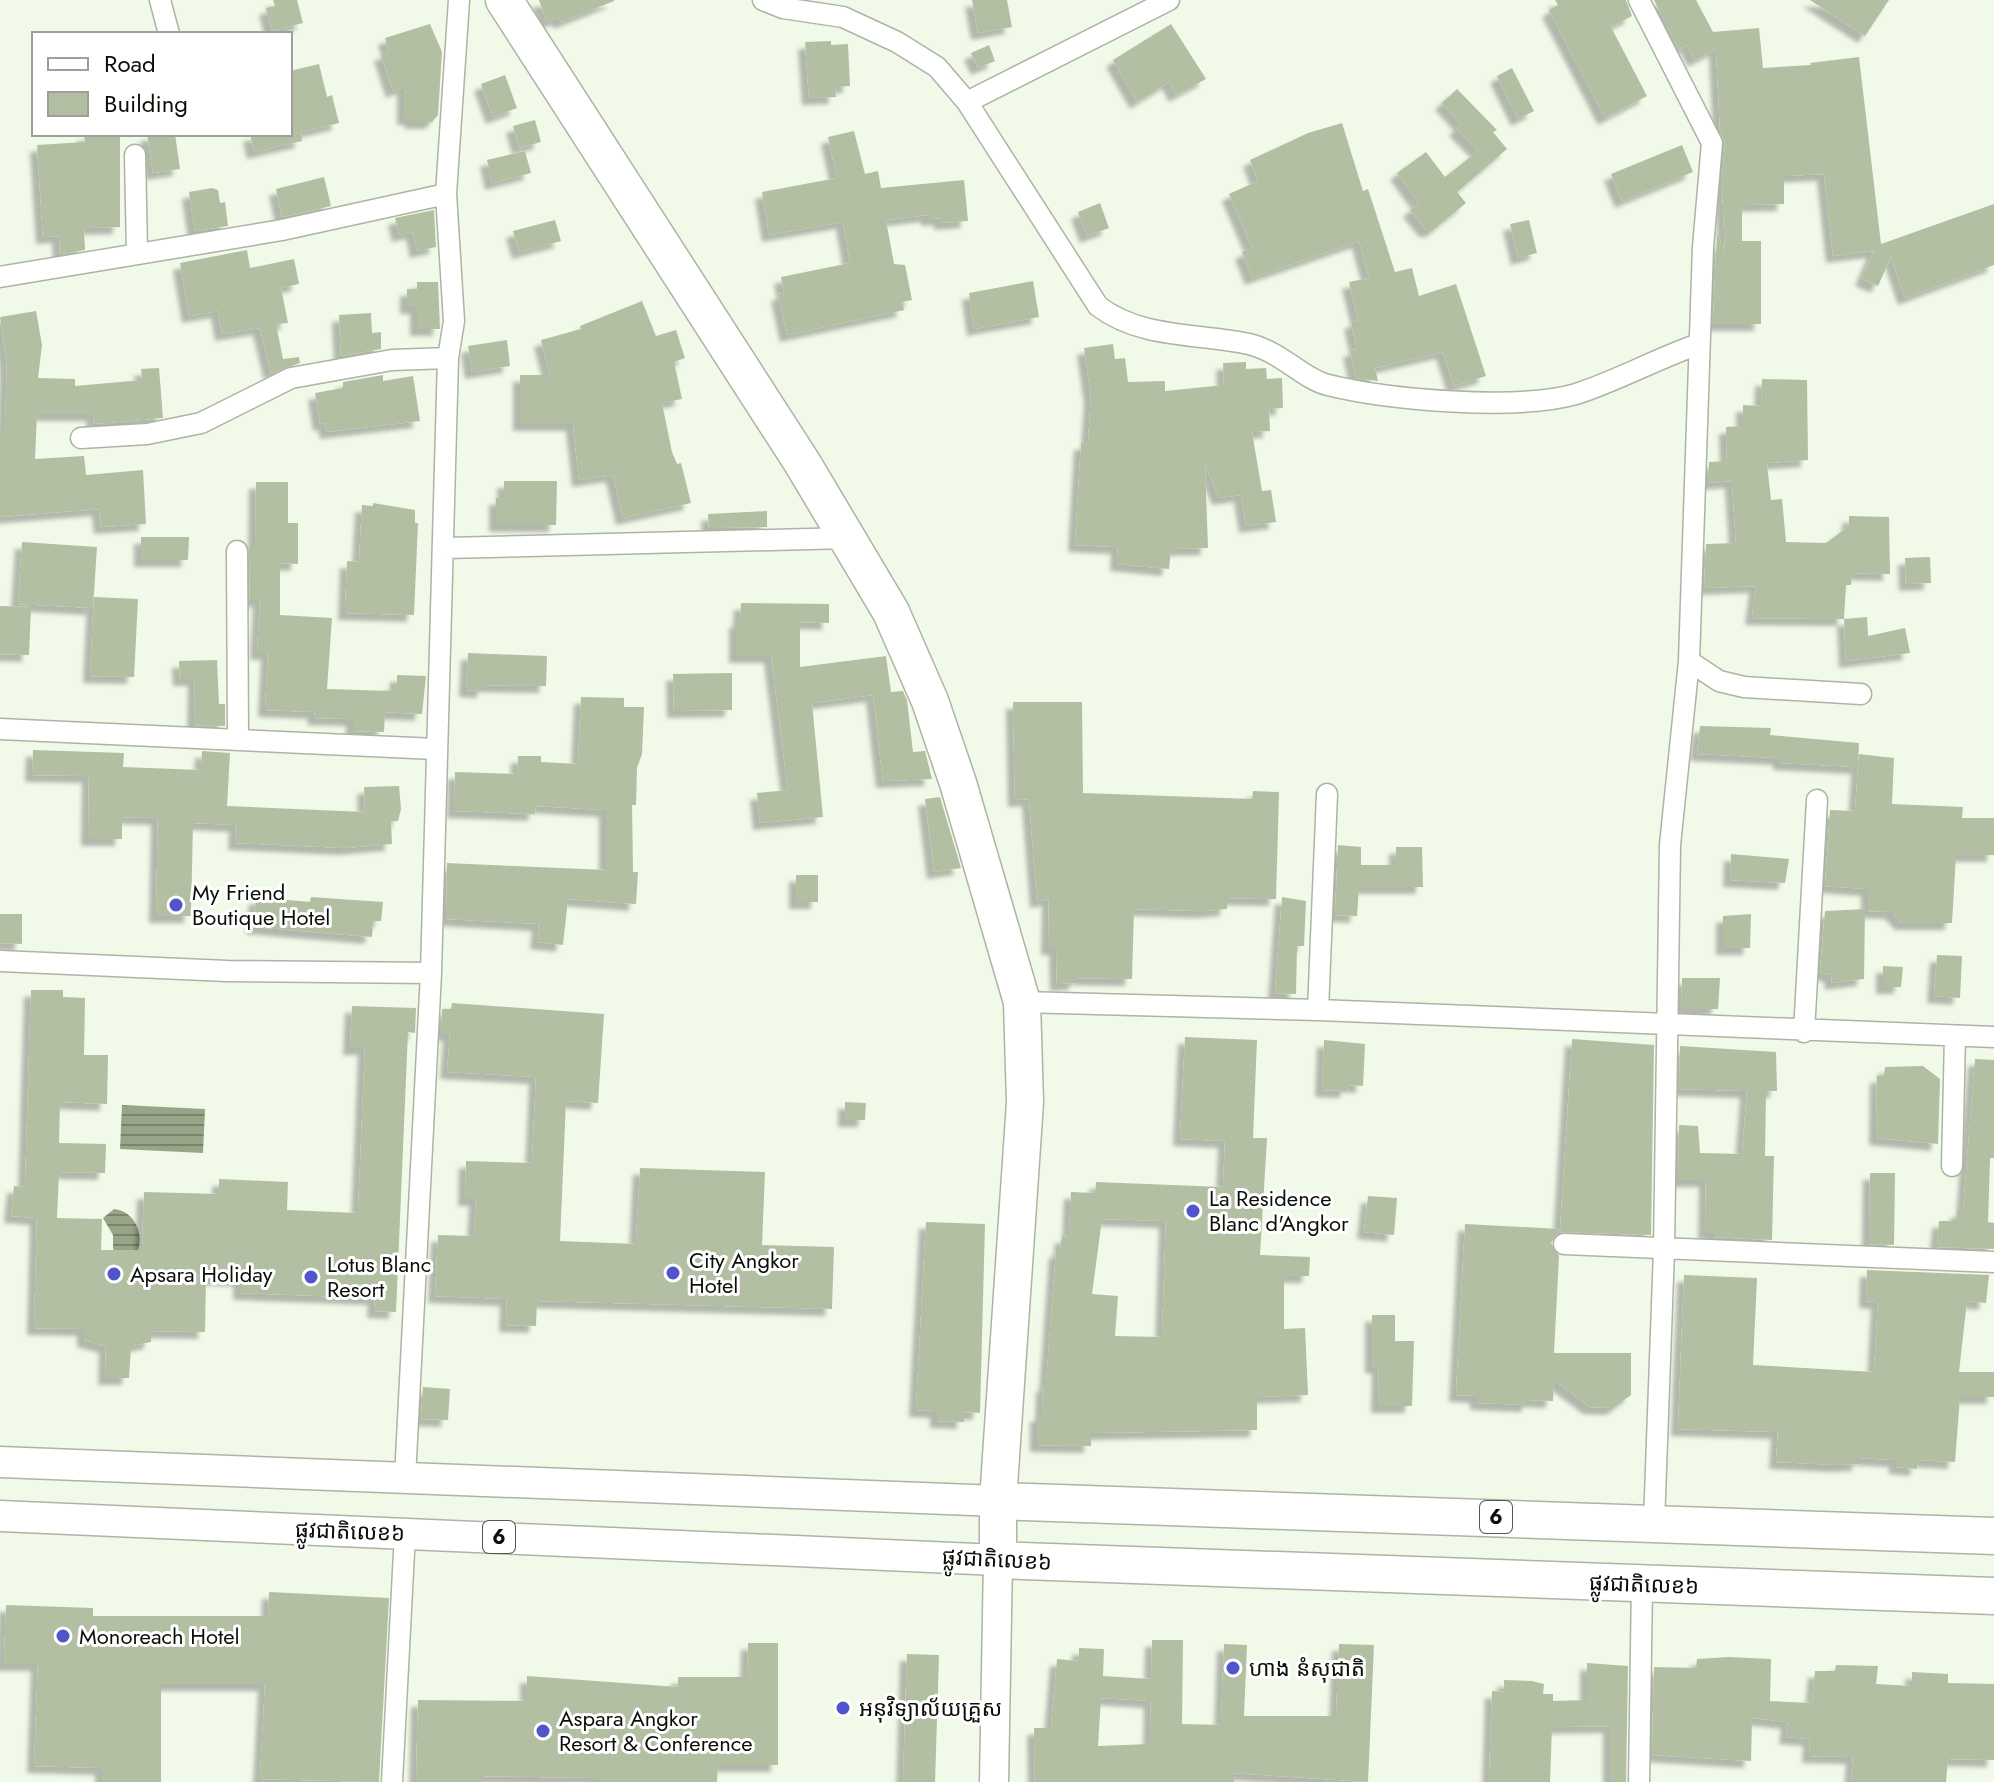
<svg xmlns="http://www.w3.org/2000/svg" width="1994" height="1782" font-family="Jost,'Noto Sans Khmer',sans-serif">
<defs>
<pattern id="water-rules" width="6" height="5" patternUnits="userSpaceOnUse" patternTransform="scale(2)"><rect width="6" height="5" fill="#97a487"/><path d="M0 2.5h6" fill="none" stroke="#7a846c"/></pattern>
<filter id="shadow"><feDropShadow dx="-7" dy="7" stdDeviation="2" flood-color="#0004"/></filter>
</defs>
<rect width="100%" height="100%" fill="#f1f9e8"/>
<!-- water -->
<path fill="url(#water-rules)" d="M 122,1105 L 205,1109 L 203,1153 L 120,1149 Z
M 114,1209 C 135,1211 145,1235 137,1253 L 121,1254 L 113,1249 L 113,1235 L 103,1218 Z"/>
<!-- building -->
<path fill="#b3bfa3" fill-rule="evenodd" filter="url(#shadow)" d="M 273,0 L 297,0 L 303,23 L 272,31 L 266,8 L 275,6 Z
M 539,0 L 614,0 L 614,1 L 561,22 L 559,18 L 547,22 Z
M 972,0 L 1007,0 L 1012,27 L 978,33 Z
M 1555,0 L 1626,0 L 1632,16 L 1611,27 L 1647,96 L 1605,118 L 1549,10 L 1558,5 Z
M 1654,0 L 1696,0 L 1713,32 L 1759,28 L 1763,68 L 1811,65 L 1810,63 L 1859,57 L 1881,244 L 1994,204 L 1994,265 L 1905,298 L 1891,257 L 1878,286 L 1862,279 L 1874,251 L 1833,256 L 1824,174 L 1784,176 L 1784,204 L 1742,205 L 1742,241 L 1761,241 L 1761,324 L 1713,324 L 1717,233 L 1725,251 L 1722,181 L 1725,144 L 1720,130 L 1716,49 L 1695,60 L 1687,45 L 1679,50 Z
M 1810,0 L 1889,0 L 1865,36 Z
M 430,24 L 442,52 L 438,115 L 432,122 L 412,122 L 412,118 L 404,118 L 404,87 L 393,91 L 381,54 L 389,52 L 385,38 Z
M 1171,24 L 1206,79 L 1176,95 L 1169,82 L 1137,102 L 1113,60 Z
M 831,41 L 831,45 L 848,44 L 850,86 L 835,87 L 836,97 L 809,98 L 805,42 Z
M 989,45 L 995,61 L 978,68 L 971,53 Z
M 319,64 L 327,97 L 332,95 L 339,123 L 294,134 L 301,134 L 302,141 L 254,152 L 250,134 L 290,134 L 290,71 Z
M 1512,68 L 1534,111 L 1518,119 L 1497,76 Z
M 505,75 L 517,108 L 493,117 L 481,84 Z
M 1457,89 L 1497,130 L 1493,132 L 1507,149 L 1457,192 L 1466,203 L 1433,230 L 1426,230 L 1410,210 L 1419,203 L 1397,173 L 1426,152 L 1445,177 L 1478,151 L 1456,129 L 1461,124 L 1442,103 Z
M 535,120 L 541,142 L 519,148 L 513,126 Z
M 1342,123 L 1363,191 L 1368,189 L 1395,272 L 1412,268 L 1419,296 L 1456,284 L 1486,376 L 1454,386 L 1443,352 L 1375,368 L 1378,381 L 1356,378 L 1350,350 L 1357,349 L 1351,322 L 1358,320 L 1349,282 L 1369,278 L 1359,241 L 1252,278 L 1242,252 L 1252,248 L 1229,194 L 1258,181 L 1250,160 L 1308,133 Z
M 854,131 L 865,174 L 878,171 L 881,188 L 964,180 L 968,221 L 941,223 L 941,218 L 928,219 L 928,215 L 886,220 L 894,264 L 905,265 L 912,300 L 902,302 L 904,310 L 787,335 L 778,294 L 784,293 L 781,277 L 850,263 L 843,222 L 769,235 L 762,192 L 837,178 L 828,137 Z
M 84,134 L 120,134 L 120,227 L 84,228 L 85,250 L 60,254 L 59,236 L 43,237 L 37,145 L 85,142 Z
M 147,134 L 175,134 L 180,169 L 153,173 Z
M 1682,145 L 1693,172 L 1622,201 L 1611,174 Z
M 525,151 L 531,173 L 492,183 L 487,160 Z
M 324,177 L 331,206 L 282,217 L 276,189 Z
M 212,188 L 218,190 L 220,203 L 225,202 L 228,226 L 195,231 L 189,192 Z
M 1100,203 L 1109,228 L 1087,236 L 1078,212 Z
M 434,210 L 436,247 L 417,251 L 413,232 L 399,235 L 395,218 Z
M 555,220 L 561,241 L 519,252 L 513,231 Z
M 1529,220 L 1537,253 L 1518,258 L 1510,224 Z
M 247,250 L 250,268 L 294,259 L 299,284 L 281,288 L 288,323 L 276,324 L 283,359 L 299,357 L 300,363 L 271,373 L 260,328 L 222,334 L 218,311 L 189,316 L 180,263 Z
M 1033,281 L 1039,317 L 974,329 L 969,293 Z
M 417,282 L 438,282 L 440,329 L 417,329 L 417,307 L 407,307 L 407,289 L 417,289 Z
M 642,301 L 656,336 L 676,330 L 685,358 L 674,362 L 682,399 L 662,403 L 672,452 L 677,464 L 681,463 L 691,503 L 623,518 L 613,475 L 579,480 L 573,424 L 520,424 L 520,375 L 550,375 L 541,340 L 581,329 L 580,326 Z
M 36,311 L 42,345 L 38,378 L 75,379 L 75,386 L 142,380 L 141,369 L 159,368 L 163,418 L 94,424 L 93,414 L 37,414 L 35,459 L 84,456 L 86,475 L 143,470 L 146,524 L 101,527 L 99,509 L 0,517 L 0,430 L 5,430 L 7,366 L 0,317 Z
M 371,313 L 372,333 L 381,332 L 381,349 L 341,356 L 339,315 Z
M 507,340 L 510,366 L 472,372 L 468,346 Z
M 1113,344 L 1115,359 L 1125,358 L 1128,382 L 1165,381 L 1165,391 L 1224,385 L 1223,363 L 1246,362 L 1246,369 L 1266,368 L 1267,379 L 1282,378 L 1283,408 L 1269,409 L 1270,431 L 1252,432 L 1262,491 L 1271,490 L 1276,522 L 1246,526 L 1241,495 L 1219,498 L 1205,464 L 1208,548 L 1171,549 L 1169,569 L 1117,564 L 1118,547 L 1075,545 L 1081,443 L 1088,443 L 1091,396 L 1084,348 Z
M 383,375 L 383,381 L 413,376 L 420,421 L 327,432 L 325,423 L 320,424 L 315,393 L 343,388 L 343,382 Z
M 1762,379 L 1807,380 L 1808,460 L 1767,463 L 1771,500 L 1782,499 L 1786,542 L 1826,543 L 1849,526 L 1849,516 L 1889,517 L 1890,574 L 1852,573 L 1851,585 L 1846,585 L 1844,619 L 1867,617 L 1868,636 L 1905,628 L 1910,653 L 1846,661 L 1844,619 L 1752,618 L 1756,586 L 1704,588 L 1706,544 L 1736,543 L 1732,481 L 1708,483 L 1709,462 L 1727,461 L 1726,427 L 1743,426 L 1743,405 L 1761,406 Z
M 504,481 L 557,481 L 556,525 L 496,525 L 496,498 L 504,498 Z
M 256,482 L 288,482 L 288,523 L 298,523 L 298,564 L 280,563 L 280,615 L 332,618 L 327,689 L 391,691 L 391,684 L 397,684 L 397,675 L 426,676 L 422,714 L 385,712 L 384,732 L 353,731 L 353,719 L 314,718 L 315,712 L 265,710 L 268,653 L 257,653 L 260,600 L 250,600 L 249,548 L 255,548 Z
M 373,503 L 415,510 L 415,523 L 418,523 L 414,615 L 345,613 L 347,561 L 359,562 L 362,505 L 373,506 Z
M 767,511 L 767,527 L 709,528 L 708,514 Z
M 141,537 L 189,537 L 188,560 L 141,560 Z
M 22,542 L 97,547 L 93,608 L 18,604 Z
M 1930,557 L 1931,583 L 1906,584 L 1905,558 Z
M 94,597 L 138,599 L 134,677 L 90,676 Z
M 741,603 L 829,604 L 829,623 L 800,622 L 800,667 L 886,656 L 891,692 L 903,691 L 907,700 L 913,752 L 925,751 L 932,779 L 883,781 L 873,695 L 812,703 L 823,817 L 760,823 L 757,793 L 788,790 L 771,656 L 736,656 L 736,621 L 740,621 Z
M 0,606 L 31,607 L 29,655 L 0,654 Z
M 468,653 L 547,656 L 546,686 L 484,685 L 484,691 L 466,690 Z
M 217,660 L 219,704 L 225,704 L 225,726 L 194,725 L 195,679 L 180,679 L 179,661 Z
M 732,673 L 732,710 L 674,711 L 673,674 Z
M 581,697 L 624,698 L 624,707 L 644,707 L 642,754 L 637,768 L 636,805 L 632,805 L 633,872 L 638,872 L 636,904 L 568,899 L 563,945 L 537,942 L 539,924 L 446,919 L 447,863 L 606,870 L 606,810 L 536,806 L 535,814 L 454,811 L 455,772 L 517,774 L 518,756 L 541,756 L 541,762 L 578,764 Z
M 1013,702 L 1082,702 L 1083,793 L 1252,799 L 1253,791 L 1279,792 L 1276,899 L 1227,898 L 1227,909 L 1202,911 L 1134,909 L 1132,979 L 1076,978 L 1076,983 L 1057,984 L 1056,948 L 1048,948 L 1049,899 L 1037,901 L 1029,799 L 1015,800 Z
M 1700,726 L 1771,728 L 1770,735 L 1859,743 L 1858,767 L 1780,763 L 1780,758 L 1697,754 Z
M 33,750 L 124,753 L 123,767 L 201,770 L 202,751 L 230,753 L 227,806 L 365,812 L 364,787 L 399,786 L 401,809 L 398,821 L 391,821 L 392,844 L 345,848 L 235,843 L 236,825 L 193,823 L 191,916 L 156,916 L 158,818 L 122,817 L 122,839 L 88,839 L 89,776 L 32,775 Z
M 1859,754 L 1894,758 L 1892,804 L 1963,807 L 1962,818 L 1994,818 L 1994,855 L 1956,855 L 1952,923 L 1902,923 L 1892,912 L 1868,911 L 1868,889 L 1825,886 L 1830,810 L 1855,811 Z
M 940,797 L 961,868 L 934,872 L 925,799 Z
M 1338,845 L 1361,847 L 1361,865 L 1396,865 L 1396,847 L 1422,847 L 1423,887 L 1359,887 L 1357,916 L 1335,915 Z
M 1731,854 L 1789,859 L 1785,883 L 1730,880 Z
M 796,875 L 818,875 L 818,902 L 796,902 Z
M 256,897 L 310,902 L 311,897 L 383,902 L 381,921 L 373,921 L 372,937 L 253,927 Z
M 1282,897 L 1306,901 L 1304,946 L 1297,946 L 1296,994 L 1275,993 Z
M 1865,909 L 1864,979 L 1832,983 L 1831,975 L 1820,972 L 1825,911 Z
M 0,914 L 22,914 L 22,944 L 0,943 Z
M 1751,914 L 1750,948 L 1723,948 L 1723,916 Z
M 1937,955 L 1962,956 L 1960,998 L 1934,996 Z
M 1883,966 L 1903,967 L 1901,987 L 1883,987 Z
M 1682,978 L 1720,978 L 1718,1009 L 1681,1009 Z
M 31,990 L 63,990 L 63,997 L 85,998 L 84,1055 L 108,1055 L 107,1104 L 60,1102 L 59,1143 L 106,1144 L 105,1173 L 59,1172 L 57,1218 L 102,1219 L 101,1250 L 142,1250 L 144,1192 L 219,1194 L 219,1179 L 288,1182 L 287,1210 L 358,1213 L 365,1048 L 350,1048 L 352,1006 L 416,1008 L 415,1033 L 408,1032 L 396,1312 L 374,1311 L 375,1298 L 240,1293 L 240,1279 L 206,1278 L 205,1332 L 151,1331 L 151,1342 L 131,1346 L 129,1378 L 105,1378 L 106,1346 L 84,1340 L 84,1329 L 34,1328 L 37,1218 L 11,1216 L 14,1186 L 25,1187 Z
M 452,1003 L 604,1014 L 598,1103 L 566,1101 L 560,1241 L 636,1244 L 640,1168 L 765,1172 L 762,1245 L 834,1247 L 832,1309 L 537,1301 L 536,1326 L 506,1325 L 507,1299 L 435,1296 L 438,1235 L 474,1236 L 476,1199 L 465,1199 L 466,1161 L 532,1163 L 536,1077 L 447,1072 L 450,1034 L 441,1034 L 442,1009 L 451,1009 Z
M 1185,1037 L 1257,1040 L 1253,1138 L 1267,1138 L 1260,1255 L 1310,1257 L 1309,1276 L 1284,1276 L 1284,1329 L 1305,1328 L 1308,1395 L 1257,1397 L 1257,1430 L 1091,1433 L 1091,1446 L 1037,1445 L 1037,1415 L 1042,1415 L 1043,1385 L 1046,1385 L 1056,1251 L 1060,1251 L 1062,1236 L 1069,1237 L 1071,1192 L 1095,1193 L 1096,1182 L 1223,1187 L 1225,1141 L 1180,1139 ZM 1102,1219 L 1166,1221 L 1162,1337 L 1115,1336 L 1118,1296 L 1092,1294 Z
M 1572,1039 L 1654,1045 L 1651,1235 L 1560,1232 Z
M 1324,1040 L 1365,1044 L 1363,1086 L 1348,1085 L 1347,1091 L 1322,1090 Z
M 1680,1046 L 1776,1052 L 1777,1091 L 1766,1091 L 1765,1156 L 1774,1156 L 1772,1240 L 1714,1237 L 1714,1233 L 1705,1233 L 1706,1180 L 1678,1180 L 1679,1125 L 1698,1126 L 1700,1153 L 1742,1154 L 1747,1091 L 1679,1089 Z
M 1975,1059 L 1994,1060 L 1994,1158 L 1990,1158 L 1988,1222 L 1994,1223 L 1994,1249 L 1937,1247 L 1939,1221 L 1957,1221 L 1957,1211 L 1963,1211 Z
M 1923,1066 L 1940,1079 L 1938,1144 L 1876,1138 L 1877,1076 L 1884,1076 L 1885,1067 Z
M 845,1102 L 866,1103 L 865,1120 L 845,1120 Z
M 1870,1173 L 1895,1173 L 1894,1245 L 1869,1244 Z
M 1368,1196 L 1397,1198 L 1394,1235 L 1364,1232 Z
M 926,1222 L 985,1224 L 980,1413 L 964,1412 L 964,1422 L 937,1421 L 937,1411 L 916,1410 Z
M 1465,1224 L 1560,1229 L 1551,1243 L 1559,1256 L 1554,1353 L 1631,1353 L 1631,1395 L 1613,1408 L 1590,1407 L 1554,1380 L 1553,1401 L 1529,1400 L 1529,1405 L 1477,1403 L 1477,1396 L 1456,1395 Z
M 1867,1270 L 1989,1275 L 1986,1303 L 1967,1301 L 1959,1372 L 1994,1372 L 1994,1397 L 1960,1397 L 1955,1462 L 1918,1460 L 1917,1469 L 1896,1467 L 1896,1460 L 1859,1458 L 1859,1464 L 1836,1465 L 1776,1462 L 1778,1432 L 1678,1429 L 1684,1275 L 1757,1278 L 1753,1365 L 1874,1372 L 1878,1302 L 1866,1301 Z
M 1372,1315 L 1395,1315 L 1395,1341 L 1414,1341 L 1412,1406 L 1378,1406 L 1379,1367 L 1372,1366 Z
M 423,1387 L 450,1389 L 448,1420 L 421,1419 Z
M 269,1592 L 389,1598 L 379,1782 L 260,1779 L 265,1684 L 161,1684 L 161,1782 L 102,1782 L 102,1768 L 34,1766 L 38,1664 L 4,1664 L 6,1605 L 93,1608 L 93,1616 L 268,1616 Z
M 1152,1640 L 1183,1640 L 1182,1724 L 1221,1725 L 1224,1644 L 1247,1645 L 1244,1716 L 1336,1716 L 1339,1644 L 1374,1645 L 1368,1782 L 1234,1773 L 1234,1782 L 1035,1782 L 1034,1728 L 1051,1728 L 1057,1659 L 1079,1661 L 1079,1648 L 1104,1649 L 1103,1676 L 1151,1679 ZM 1101,1698 L 1151,1701 L 1150,1744 L 1098,1746 Z
M 748,1643 L 778,1643 L 778,1765 L 718,1765 L 717,1782 L 599,1782 L 599,1778 L 481,1776 L 481,1782 L 416,1782 L 418,1700 L 527,1701 L 527,1676 L 678,1687 L 678,1677 L 747,1677 Z
M 907,1654 L 939,1655 L 935,1782 L 903,1782 Z
M 1728,1657 L 1771,1659 L 1770,1701 L 1812,1703 L 1815,1671 L 1835,1671 L 1836,1665 L 1878,1666 L 1876,1684 L 1912,1686 L 1912,1672 L 1948,1674 L 1948,1683 L 1994,1684 L 1994,1760 L 1948,1759 L 1946,1782 L 1851,1782 L 1853,1757 L 1809,1756 L 1810,1739 L 1786,1737 L 1788,1722 L 1752,1718 L 1751,1761 L 1652,1755 L 1654,1667 L 1696,1668 L 1697,1659 Z
M 1587,1663 L 1628,1666 L 1626,1782 L 1610,1782 L 1610,1726 L 1552,1727 L 1550,1782 L 1489,1782 L 1492,1691 L 1504,1692 L 1504,1680 L 1532,1681 L 1544,1684 L 1543,1694 L 1553,1694 L 1553,1701 L 1587,1700 Z"/>
<g fill="none" stroke-linecap="round" stroke-linejoin="round">
<!-- street casing -->
<g stroke="#adb4a4" stroke-width="23">
<path id="street" d="M 160,0 L 169,34
M 763,0 L 783,8 L 843,17 L 897,42 L 937,67 L 967,102 L 1098,306 C 1141,339 1198,333 1249,344 C 1282,352 1303,379 1328,385 C 1389,400 1517,411 1576,394 C 1617,381 1658,358 1699,344
M 1639,0 L 1712,143 L 1703,247 L 1689,661 L 1670,845 L 1664,1250 L 1654,1523
M 967,102 L 1169,0
M 135,155 L 137,252
M 0,277 L 282,230 L 446,194
M 81,438 L 147,434 L 201,423 L 291,378 L 392,360 L 448,358
M 445,548 L 848,538
M 237,551 L 238,739
M 1689,661 L 1719,681 L 1744,687 L 1861,694
M 0,729 L 436,749
M 0,961 L 227,971 L 431,973
M 1022,1002 L 1318,1010 L 1994,1037
M 1318,1010 L 1327,794
M 1804,1032 L 1817,800
M 1952,1166 L 1955,1036
M 1564,1244 L 1994,1262
M 405,1478 L 431,973 L 448,358 L 454,321 L 446,194 L 459,0
M 392,1782 L 405,1533
M 1639,1782 L 1642,1584"/>
</g>
<!-- secondary casing -->
<g stroke="#adb4a4" stroke-width="31">
<path id="secondary" d="M 994,1782 L 998,1560"/>
</g>
<!-- primary casing -->
<g stroke="#adb4a4" stroke-width="33">
<path id="primary" d="M 0,1462 L 998,1501
M 0,1516 L 998,1560"/>
</g>
<!-- highway casing -->
<g stroke="#adb4a4" stroke-width="39">
<path id="highway" d="M 504,0 L 803,464 L 891,612 L 930,701 L 958,783 L 1022,1002 L 1025,1102 L 998,1501 L 998,1560 L 1994,1596
M 998,1501 L 1994,1536"/>
</g>
<!-- street -->
<use href="#street" stroke="#fff" stroke-width="20"/>
<!-- secondary -->
<use href="#secondary" stroke="#fff" stroke-width="28"/>
<!-- primary -->
<use href="#primary" stroke="#fff" stroke-width="30"/>
<!-- highway -->
<use href="#highway" stroke="#fff" stroke-width="36"/>
</g>
<!-- markers -->
<g fill="#5155cc" stroke="#fff" stroke-width="3">
<circle cx="176" cy="905" r="8"/>
<circle cx="1193" cy="1211" r="8"/>
<circle cx="673" cy="1273" r="8"/>
<circle cx="114" cy="1274" r="8"/>
<circle cx="311" cy="1277" r="8"/>
<circle cx="63" cy="1636" r="8"/>
<circle cx="1233" cy="1668" r="8"/>
<circle cx="843" cy="1708" r="8"/>
<circle cx="543" cy="1731" r="8"/>
</g>
<g text-anchor="middle" dominant-baseline="central" stroke-width="6" stroke-linejoin="round" paint-order="stroke">
<!-- shield labels -->
<g fill="#fff" stroke="#555652" stroke-width="2">
<rect x="1480" y="1501" width="32" height="32" rx="6"/>
<rect x="483" y="1521" width="32" height="32" rx="6"/>
</g>
<g font-size="20" font-weight="bold" fill="#0c0e08">
<text x="1496" y="1517">6</text>
<text x="499" y="1537">6</text>
</g>
<!-- poi labels -->
<g font-size="22" fill="#0c0e08" stroke="#fff" text-anchor="start">
<text x="192" y="892">My Friend<tspan x="192" dy="25">Boutique Hotel</tspan></text>
<text x="1209" y="1198">La Residence<tspan x="1209" dy="25">Blanc d'Angkor</tspan></text>
<text x="689" y="1260">City Angkor<tspan x="689" dy="25">Hotel</tspan></text>
<text x="327" y="1264">Lotus Blanc<tspan x="327" dy="25">Resort</tspan></text>
<text x="130" y="1274">Apsara Holiday</text>
<text x="79" y="1636">Monoreach Hotel</text>
<text x="1249" y="1668">ហាង នំសុជាតិ</text>
<text x="859" y="1708">អនុវិទ្យាល័យគ្រួស</text>
<text x="559" y="1718">Aspara Angkor<tspan x="559" dy="25">Resort &amp; Conference</tspan></text>
</g>
<!-- street labels -->
<g font-size="22" fill="#0c0e08" stroke="#fff">
<text transform="translate(350 1531) rotate(2)">ផ្លូវជាតិលេខ៦</text>
<text transform="translate(997 1559) rotate(3)">ផ្លូវជាតិលេខ៦</text>
<text transform="translate(1644 1584) rotate(2)">ផ្លូវជាតិលេខ៦</text>
</g>
</g>
<!-- legend -->
<rect x="32" y="32" width="260" height="104" fill="#ffffff" stroke="#9e9f9c" stroke-width="2"/>
<rect x="48" y="58" width="40" height="12" fill="#ffffff" stroke="#9e9f9c" stroke-width="2"/>
<text x="104" y="72" font-size="24" fill="#0c0e08">Road</text>
<rect x="48" y="92" width="40" height="24" fill="#b3bfa3" stroke="#9e9f9c" stroke-width="2"/>
<text x="104" y="112" font-size="24" fill="#0c0e08">Building</text>
</svg>
